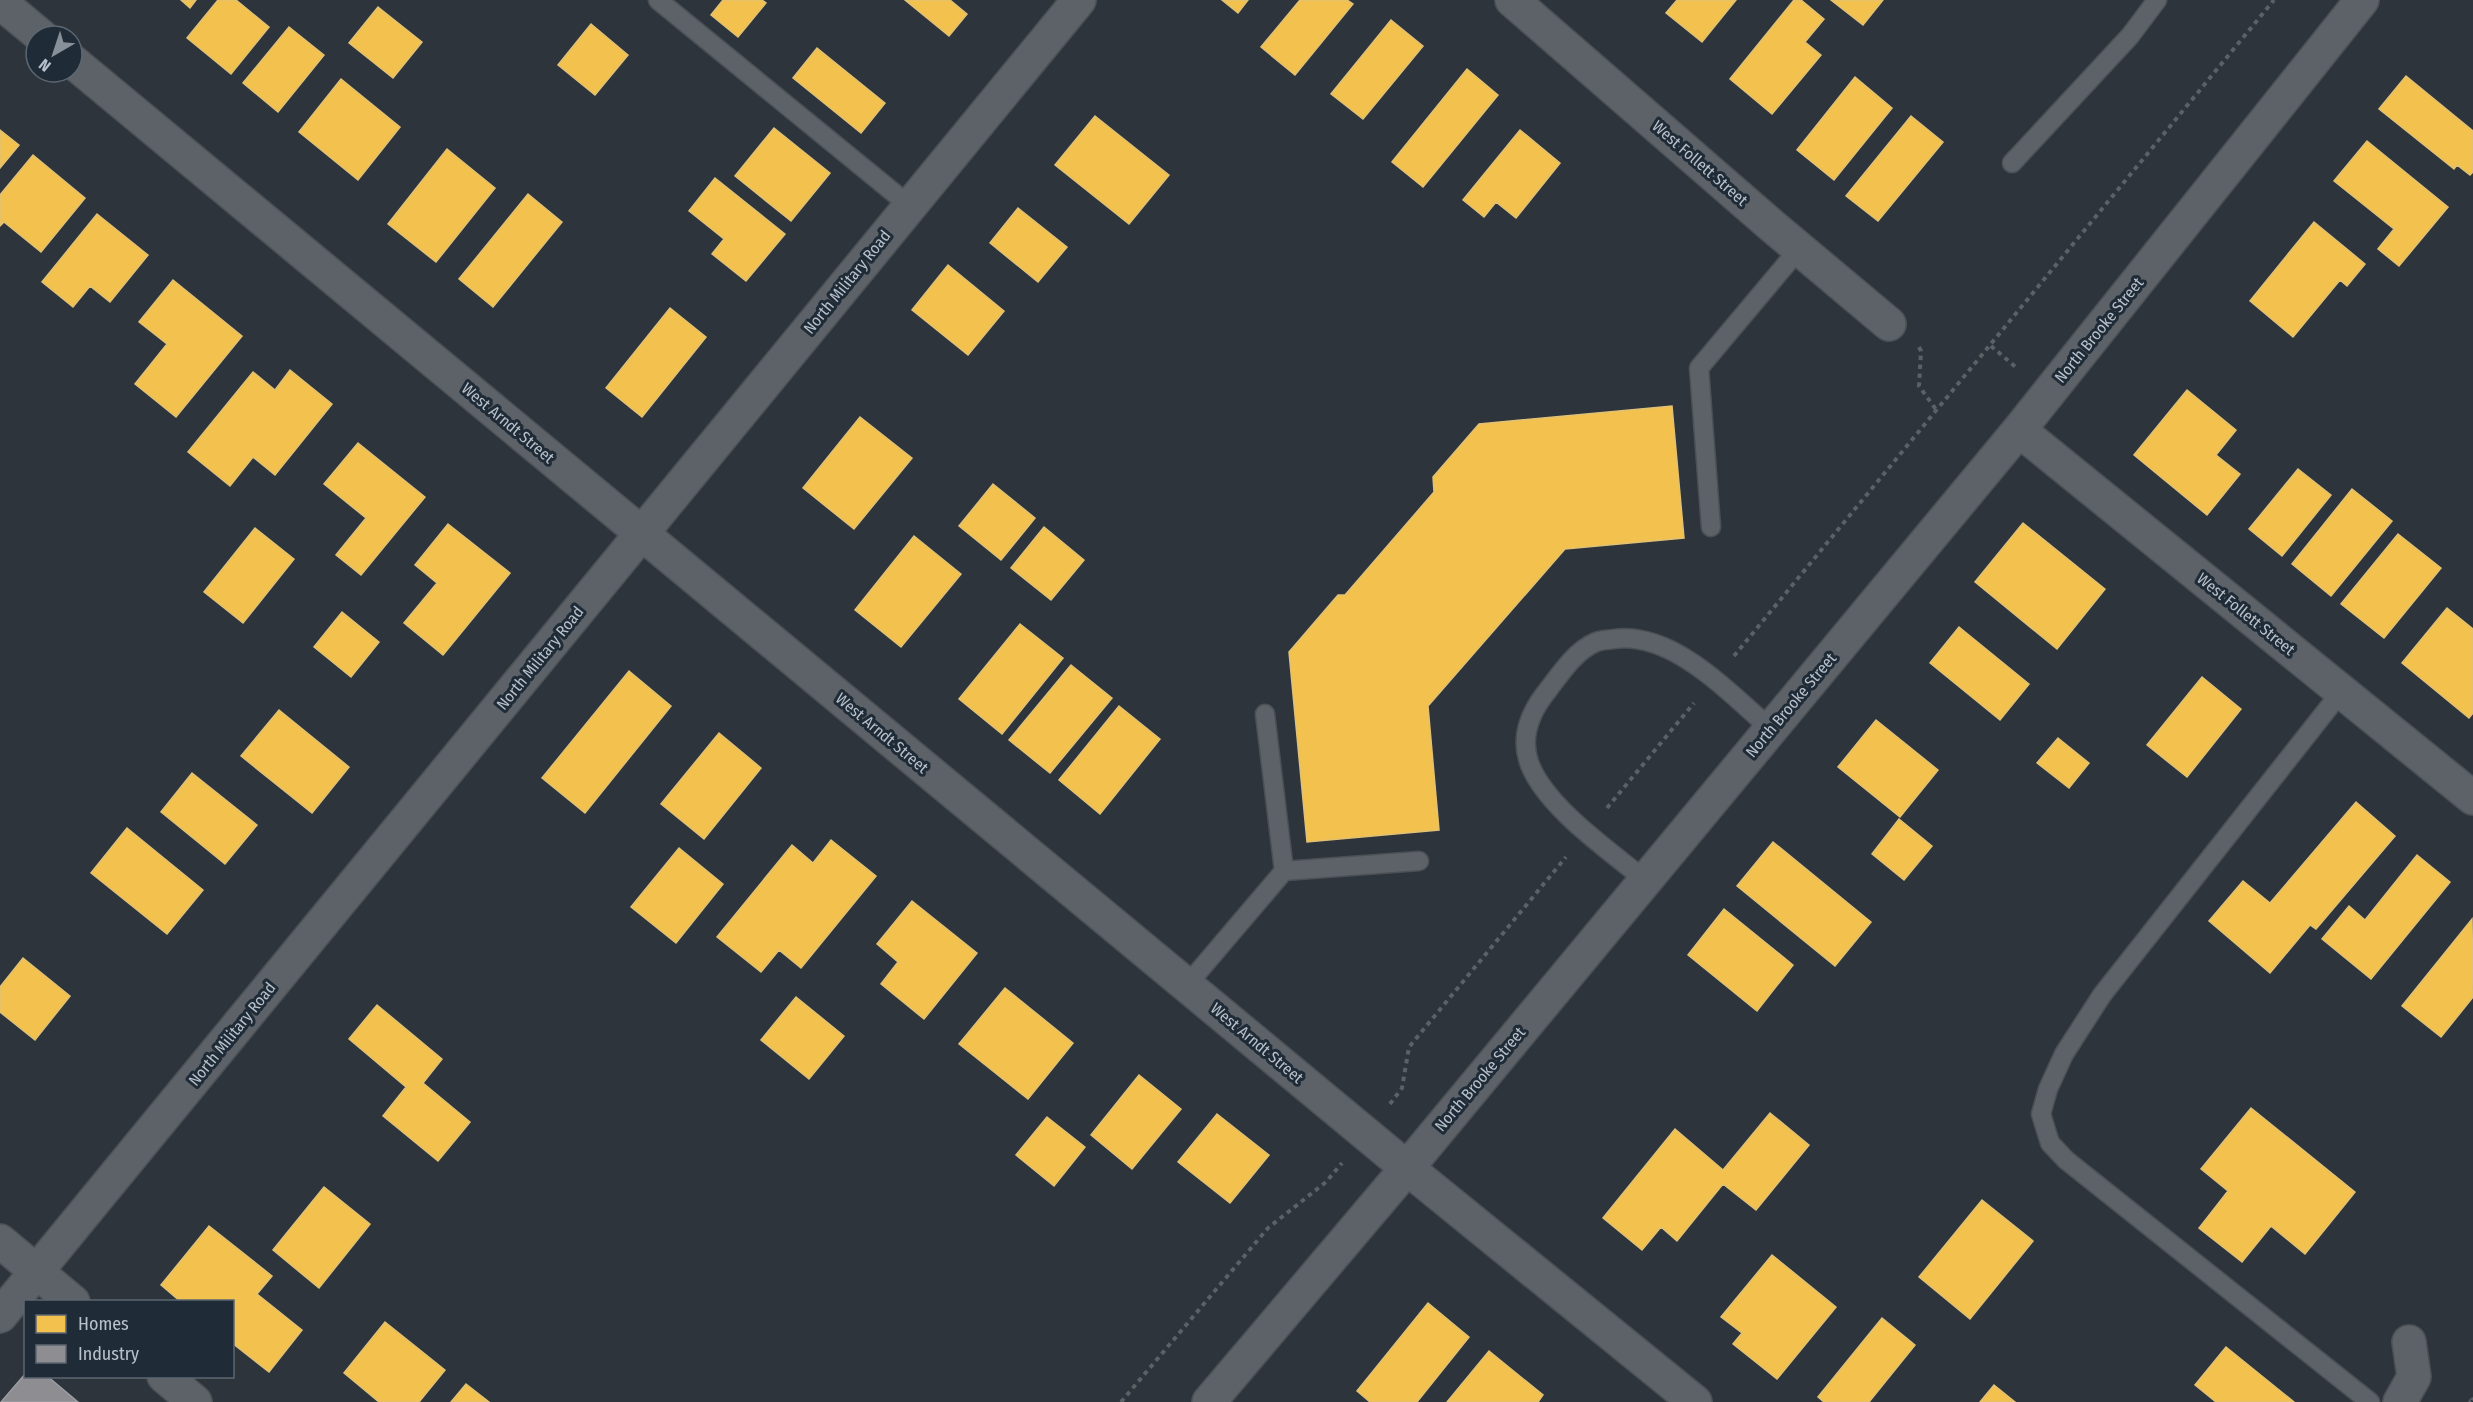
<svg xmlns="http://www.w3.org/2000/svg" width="2473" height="1402" font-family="'Fira Sans Condensed',sans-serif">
<rect width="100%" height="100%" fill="#2d343b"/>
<!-- homes -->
<path fill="#f2c14e" stroke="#e1c174" stroke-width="1.5" d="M 181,0 L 196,0 L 190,8 Z
M 218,0 L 236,0 L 269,27 L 231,74 L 187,38 Z
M 723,0 L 762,0 L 766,3 L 738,37 L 711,15 Z
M 905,0 L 950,0 L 967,14 L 949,36 Z
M 1222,0 L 1248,0 L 1238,13 Z
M 1300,0 L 1347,0 L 1353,4 L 1295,75 L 1261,47 Z
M 1677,0 L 1736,0 L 1702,42 L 1666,13 Z
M 1794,0 L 1801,0 L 1824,19 L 1805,42 L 1821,55 L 1772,114 L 1730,79 Z
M 1831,0 L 1883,0 L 1863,25 Z
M 378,7 L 422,42 L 393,78 L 349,43 Z
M 1391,20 L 1423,46 L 1363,119 L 1331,94 Z
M 591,24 L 628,55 L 595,95 L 558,65 Z
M 289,27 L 324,55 L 278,112 L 243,83 Z
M 817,48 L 885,103 L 861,133 L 793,78 Z
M 1467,69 L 1498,95 L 1423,187 L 1392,162 Z
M 2406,76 L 2473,131 L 2473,172 L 2470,175 L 2457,165 L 2454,169 L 2379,109 Z
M 1855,77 L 1892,108 L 1834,180 L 1797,150 Z
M 341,79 L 400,127 L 358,180 L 299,132 Z
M 1095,116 L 1169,175 L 1129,224 L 1055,165 Z
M 1911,116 L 1943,142 L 1878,221 L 1846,196 Z
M 774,128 L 830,173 L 791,221 L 735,176 Z
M 0,130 L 19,145 L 0,168 Z
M 1520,130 L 1560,163 L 1516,218 L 1496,202 L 1484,217 L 1463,200 Z
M 2367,141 L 2448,207 L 2399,266 L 2378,249 L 2394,229 L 2334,181 Z
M 447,149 L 495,188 L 436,262 L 388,224 Z
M 33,155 L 85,198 L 41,252 L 4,222 L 0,226 L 0,195 Z
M 715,178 L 785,234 L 746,281 L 712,254 L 724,239 L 689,211 Z
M 528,194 L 562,222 L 493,307 L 459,279 Z
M 1018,208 L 1067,247 L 1038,282 L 990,243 Z
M 97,214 L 148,255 L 110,302 L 90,286 L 73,307 L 42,282 Z
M 2314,222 L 2365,264 L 2347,286 L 2340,280 L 2293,337 L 2250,301 Z
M 948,265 L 1004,311 L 968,355 L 912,310 Z
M 173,280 L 242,336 L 176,417 L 135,384 L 167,344 L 139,322 Z
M 670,308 L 706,337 L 642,417 L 606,388 Z
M 290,370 L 332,404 L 275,475 L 253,457 L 230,486 L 188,452 L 253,372 L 275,390 Z
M 2187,390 L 2236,430 L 2216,455 L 2240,474 L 2207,515 L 2134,455 Z
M 1672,406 L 1684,538 L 1565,549 L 1428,706 L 1439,830 L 1307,842 L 1289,652 L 1338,595 L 1345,595 L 1434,492 L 1433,477 L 1479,424 Z
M 860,417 L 912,458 L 854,529 L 803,488 Z
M 358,443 L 425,497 L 361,575 L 336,555 L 366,518 L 324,484 Z
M 2298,469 L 2331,495 L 2282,556 L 2249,529 Z
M 993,484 L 1035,518 L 1001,560 L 959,526 Z
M 2352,489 L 2392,521 L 2331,596 L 2292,564 Z
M 2023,523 L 2105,589 L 2057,649 L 1975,582 Z
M 448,524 L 510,573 L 443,655 L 404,623 L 437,583 L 415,565 Z
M 1044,527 L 1084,560 L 1051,600 L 1011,568 Z
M 255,528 L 294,559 L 243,623 L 204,592 Z
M 2398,534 L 2441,568 L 2384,638 L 2341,604 Z
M 914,536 L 961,574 L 901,647 L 855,610 Z
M 2447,608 L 2473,629 L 2473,713 L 2469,718 L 2402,663 Z
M 342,612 L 379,642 L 351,677 L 314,647 Z
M 1020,624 L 1063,658 L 1002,734 L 959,699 Z
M 1959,627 L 2029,684 L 2000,720 L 1930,663 Z
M 1071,665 L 1112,698 L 1050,773 L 1009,740 Z
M 629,671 L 671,706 L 585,813 L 542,778 Z
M 2202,677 L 2241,709 L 2187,777 L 2147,745 Z
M 1119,706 L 1160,739 L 1100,814 L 1059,780 Z
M 279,710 L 349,767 L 312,813 L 241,756 Z
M 1876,720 L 1938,770 L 1900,817 L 1838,767 Z
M 719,733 L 761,768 L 704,839 L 661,804 Z
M 2058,738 L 2089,763 L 2069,788 L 2037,763 Z
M 192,773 L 257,825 L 225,864 L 161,812 Z
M 2356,802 L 2395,836 L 2316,929 L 2310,925 L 2270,973 L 2209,921 L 2243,881 L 2270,903 Z
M 1899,819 L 1932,846 L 1904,880 L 1872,854 Z
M 127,828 L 203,890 L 167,934 L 91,873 Z
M 831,840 L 876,876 L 801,968 L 779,950 L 761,972 L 717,937 L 792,845 L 813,863 Z
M 1773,842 L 1871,922 L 1835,966 L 1737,886 Z
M 679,848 L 723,884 L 676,943 L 631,907 Z
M 2417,855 L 2450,882 L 2371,979 L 2322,939 L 2349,906 L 2365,920 Z
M 912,901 L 977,953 L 924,1019 L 881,984 L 898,962 L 877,944 Z
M 1724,909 L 1793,965 L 1757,1011 L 1688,955 Z
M 2472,919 L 2473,997 L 2441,1037 L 2402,1006 Z
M 23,958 L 70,996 L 35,1040 L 0,1012 L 0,987 Z
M 1005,988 L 1073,1043 L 1028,1099 L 959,1044 Z
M 796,997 L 844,1036 L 809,1079 L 761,1040 Z
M 377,1005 L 442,1059 L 423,1083 L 470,1122 L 438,1161 L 383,1116 L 406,1087 L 349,1039 Z
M 1139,1075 L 1181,1109 L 1132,1169 L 1091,1135 Z
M 2251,1108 L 2355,1192 L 2305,1254 L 2271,1226 L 2242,1262 L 2199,1228 L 2228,1191 L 2201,1169 Z
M 1770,1113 L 1809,1145 L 1756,1210 L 1723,1184 L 1677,1241 L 1661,1227 L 1642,1250 L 1603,1218 L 1675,1129 L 1723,1170 Z
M 1217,1114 L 1269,1155 L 1230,1203 L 1178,1162 Z
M 1047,1117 L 1085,1147 L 1054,1186 L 1016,1155 Z
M 324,1187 L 370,1224 L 319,1288 L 273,1250 Z
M 1982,1200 L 2033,1241 L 1970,1319 L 1919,1277 Z
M 209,1226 L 272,1276 L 257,1294 L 302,1330 L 269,1372 L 232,1343 L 232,1302 L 181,1302 L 161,1285 Z
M 1772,1255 L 1836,1307 L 1777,1379 L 1733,1344 L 1742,1333 L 1721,1317 Z
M 1428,1303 L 1469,1337 L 1417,1402 L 1370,1402 L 1357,1391 Z
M 1882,1318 L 1915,1345 L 1869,1402 L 1824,1402 L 1818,1397 Z
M 385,1322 L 445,1370 L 419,1402 L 379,1402 L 344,1373 Z
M 2226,1347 L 2294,1402 L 2216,1402 L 2195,1385 Z
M 1489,1351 L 1543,1395 L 1538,1402 L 1447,1402 Z
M 466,1384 L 489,1402 L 451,1402 Z
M 1994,1385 L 2015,1402 L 1980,1402 Z"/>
<!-- industry -->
<path fill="#8d8d92" stroke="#9a9da3" stroke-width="1.5" d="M 26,1373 L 26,1376 L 47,1376 L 78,1402 L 1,1402 Z"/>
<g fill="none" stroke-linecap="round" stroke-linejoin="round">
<!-- service casing -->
<g stroke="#4b5055" stroke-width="21">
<path id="service" d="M 658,0 L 910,206
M 2012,163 L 2130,36 L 2157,0
M 1711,527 L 1699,368 L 1799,249
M 2341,692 L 2102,995 L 2064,1054 L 2048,1089 L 2041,1114 L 2050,1143 L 2066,1160 L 2370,1402
M 1284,871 L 1419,861
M 1645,880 C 1610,851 1547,808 1530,765 C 1519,737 1530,712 1548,690 C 1561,673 1575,651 1596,642 C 1601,640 1608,640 1614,639 C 1673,631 1729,693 1771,729
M 1187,985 L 1284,871 L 1265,714"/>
</g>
<!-- minor casing -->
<g stroke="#4b5055" stroke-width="36">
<path id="minor" d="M 1512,0 L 1771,225 L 1889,324
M 0,2 L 41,36
M 72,61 L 1407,1168 L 1695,1402
M 2019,430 L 2473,798
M 0,1241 L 73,1302
M 0,1316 L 1079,0
M 164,1376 L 195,1402
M 1209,1402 L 1407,1168 L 2019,430 L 2362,0
M 2400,1402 L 2414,1377 L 2409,1342"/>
</g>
<!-- path -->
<path stroke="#5b6165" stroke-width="4" stroke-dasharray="4.5 4.5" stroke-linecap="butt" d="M 1991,346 L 2018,369
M 1919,347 L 1921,351 L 1919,386 L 1937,411
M 1734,656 L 2274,0
M 1607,808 L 1694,703
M 1390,1104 L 1402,1088 L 1409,1047 L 1566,857
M 1121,1402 L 1268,1228 L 1326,1182 L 1342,1163"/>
<!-- service -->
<use href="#service" stroke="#5d6268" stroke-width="18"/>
<!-- minor -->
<use href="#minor" stroke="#5d6268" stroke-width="33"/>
<!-- rail casing -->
<g stroke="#5b6166" stroke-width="7">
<path id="rail" d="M 2472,1402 L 2473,1401"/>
</g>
<!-- rail -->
<use href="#rail" stroke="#1f2b36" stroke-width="4.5" stroke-dasharray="14" stroke-linecap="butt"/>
</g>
<g text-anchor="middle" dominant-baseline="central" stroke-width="6" stroke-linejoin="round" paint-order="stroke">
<!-- street labels -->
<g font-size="16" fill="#b8c1cb" stroke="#1f2b36">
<text transform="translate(1700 163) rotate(41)">West Follett Street</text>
<text transform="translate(847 282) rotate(-51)">North Military Road</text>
<text transform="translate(2099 330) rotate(-51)">North Brooke Street</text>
<text transform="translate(508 423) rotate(40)">West Arndt Street</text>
<text transform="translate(2246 614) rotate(39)">West Follett Street</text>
<text transform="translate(540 658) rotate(-51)">North Military Road</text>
<text transform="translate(1791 705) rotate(-50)">North Brooke Street</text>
<text transform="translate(882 733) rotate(40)">West Arndt Street</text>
<text transform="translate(232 1034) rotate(-51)">North Military Road</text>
<text transform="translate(1257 1043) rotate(40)">West Arndt Street</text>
<text transform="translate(1480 1079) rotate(-50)">North Brooke Street</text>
</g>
</g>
<!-- legend -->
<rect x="24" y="1300" width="210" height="78" fill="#1f2b36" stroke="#5c6772" stroke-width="1.5"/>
<rect x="36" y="1315" width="30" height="18" fill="#f2c14e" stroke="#5c6772" stroke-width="1.5"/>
<text x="78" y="1330" font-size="18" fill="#b8c1cb">Homes</text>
<rect x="36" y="1345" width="30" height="18" fill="#8d8d92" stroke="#5c6772" stroke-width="1.5"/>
<text x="78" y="1360" font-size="18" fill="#b8c1cb">Industry</text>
<!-- north arrow -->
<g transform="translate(54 54) rotate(219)"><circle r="28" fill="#1f2b36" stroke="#5c6772" stroke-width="1.5"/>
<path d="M0-4.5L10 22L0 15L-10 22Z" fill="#879099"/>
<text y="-9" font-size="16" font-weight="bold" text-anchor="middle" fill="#b8c1cb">N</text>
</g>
</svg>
